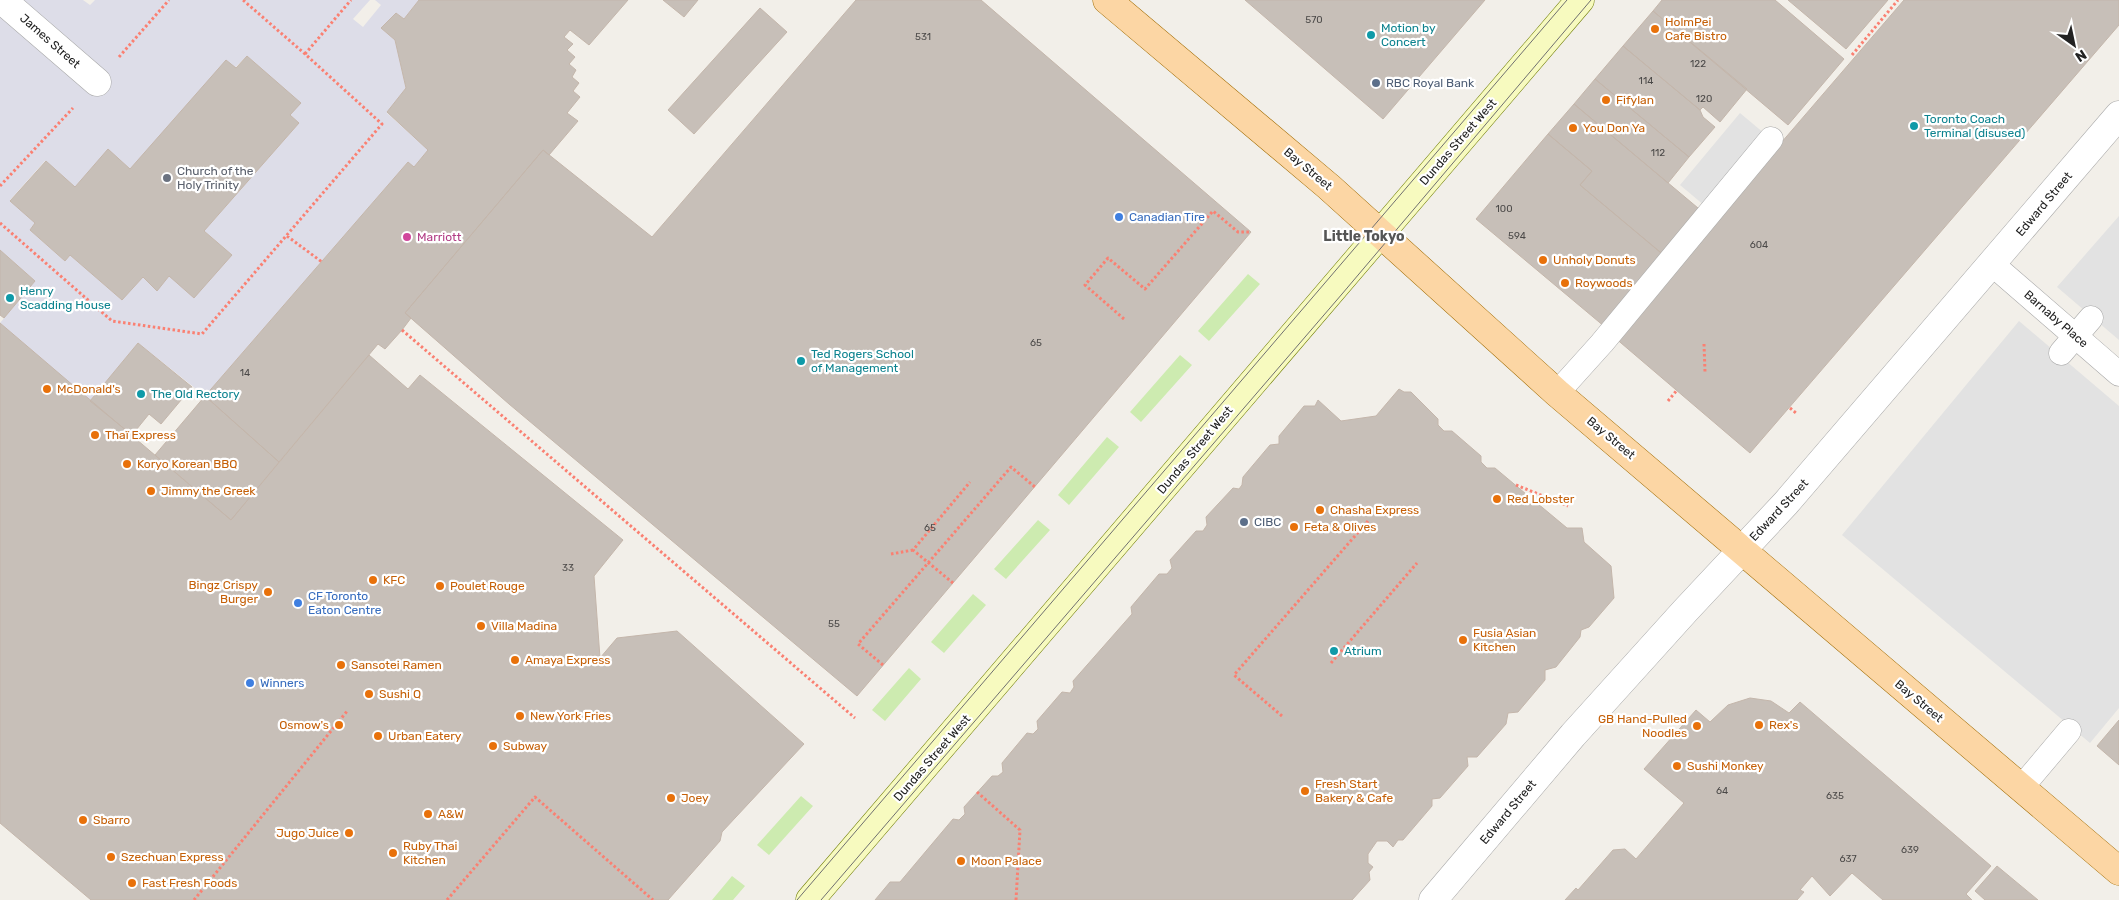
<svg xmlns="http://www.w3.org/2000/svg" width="2119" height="900" font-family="Rubik,sans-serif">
<rect width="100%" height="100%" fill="#f2efe9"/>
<!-- grass -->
<path fill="#cdebb0" d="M 1248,274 L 1260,284 L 1209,341 L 1198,331 Z
M 1180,355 L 1192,365 L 1141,422 L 1130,412 Z
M 1107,437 L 1119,447 L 1069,505 L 1058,495 Z
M 1038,520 L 1050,530 L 1006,579 L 994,569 Z
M 973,594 L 986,605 L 944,653 L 931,642 Z
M 909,668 L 921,679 L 885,721 L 872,710 Z
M 801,796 L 813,806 L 769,855 L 757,845 Z
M 732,876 L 745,886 L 733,900 L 712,900 Z"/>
<!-- parking -->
<path fill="#e2e2e2" d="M 1740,113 L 1771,139 L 1711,211 L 1680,185 Z
M 2119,216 L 2119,340 L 2057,287 Z
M 2019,321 L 2119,406 L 2119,708 L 2090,743 L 1842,535 Z"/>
<!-- plaza -->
<path fill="#dddde8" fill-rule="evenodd" d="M 0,0 L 83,0 L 90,5 L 95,0 L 370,0 L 353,19 L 363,27 L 381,5 L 375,0 L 419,0 L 404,19 L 396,13 L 381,28 L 395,40 L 406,88 L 387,113 L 428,150 L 414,167 L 408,162 L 205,396 L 138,343 L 90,401 L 0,323 L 35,281 L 0,250 ZM 247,56 L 300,103 L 290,115 L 299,123 L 204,231 L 232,255 L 169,276 L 157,290 L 143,277 L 122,300 L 70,255 L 65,261 L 30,230 L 35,223 L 10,200 L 45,161 L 75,187 L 108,150 L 130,169 Z"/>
<!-- building -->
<path fill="#c7bfb8" stroke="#c4b6ab" d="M 419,0 L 628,0 L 589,45 L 570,30 L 564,37 L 573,44 L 567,50 L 575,57 L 569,64 L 576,70 L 572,77 L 579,83 L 573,91 L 580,97 L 567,113 L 578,121 L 549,155 L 543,150 L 405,313 L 411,318 L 402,330 L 385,349 L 378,344 L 279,462 L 205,396 L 408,162 L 414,167 L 428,150 L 387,112 L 406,88 L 395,40 L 381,28 L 396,13 L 404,19 Z
M 663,0 L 698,0 L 684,17 Z
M 856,0 L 981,0 L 1251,232 L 857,696 L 509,404 L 405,313 L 543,150 L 652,237 Z
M 1245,0 L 1485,0 L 1383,119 Z
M 1662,0 L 1775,0 L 1844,59 L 1788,125 L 1653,11 Z
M 1788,0 L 1888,0 L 1846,49 Z
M 1904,0 L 2119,0 L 2119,25 L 1750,453 L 1614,337 Z
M 760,8 L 787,32 L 694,134 L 668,110 Z
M 1653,11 L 1747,89 L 1720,122 L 1703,107 L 1700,110 L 1623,46 Z
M 1623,46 L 1700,110 L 1703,117 L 1715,127 L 1689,157 L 1595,79 Z
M 247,56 L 301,103 L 290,115 L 299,123 L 204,231 L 232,255 L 194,298 L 169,276 L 157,291 L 143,277 L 122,300 L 70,255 L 65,261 L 30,230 L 35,223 L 10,201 L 46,161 L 75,187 L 108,149 L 130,169 L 226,60 L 236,68 Z
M 1595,79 L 1689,157 L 1668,183 L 1574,104 Z
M 1574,104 L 1698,208 L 1661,253 L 1580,185 L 1592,171 L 1548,134 Z
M 1548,134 L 1592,171 L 1580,185 L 1665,256 L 1605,327 L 1476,219 Z
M 0,250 L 35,281 L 4,318 L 0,315 Z
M 0,323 L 231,520 L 369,355 L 408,389 L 420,375 L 623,540 L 594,576 L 600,658 L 617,638 L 677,631 L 804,744 L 722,832 L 720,841 L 668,900 L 91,900 L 0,823 Z
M 138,343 L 192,387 L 161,424 L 149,414 L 132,435 L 90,401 Z
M 1399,389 L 1404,392 L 1411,392 L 1438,419 L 1438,425 L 1444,431 L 1452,431 L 1481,456 L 1481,462 L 1487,468 L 1495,468 L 1526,494 L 1526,500 L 1530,504 L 1537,503 L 1567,528 L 1582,528 L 1584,542 L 1611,566 L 1614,598 L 1589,627 L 1581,630 L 1580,637 L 1556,667 L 1545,670 L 1545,680 L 1518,712 L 1508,713 L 1506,724 L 1477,757 L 1467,757 L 1468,766 L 1440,798 L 1432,799 L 1432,806 L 1403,840 L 1398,840 L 1393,847 L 1387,841 L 1377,841 L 1368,854 L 1368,863 L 1373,867 L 1369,872 L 1370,880 L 1352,900 L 875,900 L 890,882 L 900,882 L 953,819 L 959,820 L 965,814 L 964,807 L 992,776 L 998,776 L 1003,772 L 1002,763 L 1027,733 L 1033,734 L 1038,729 L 1037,721 L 1062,692 L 1070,693 L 1074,687 L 1073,681 L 1132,614 L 1131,607 L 1159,574 L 1167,574 L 1172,568 L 1170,560 L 1196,531 L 1203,531 L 1207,525 L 1206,517 L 1233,488 L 1239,489 L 1242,485 L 1243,477 L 1270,445 L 1279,444 L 1279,436 L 1304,406 L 1315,406 L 1318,400 L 1341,421 L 1376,416 Z
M 205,396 L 279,462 L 231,520 L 155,455 Z
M 1750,698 L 1771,701 L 1789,713 L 1800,702 L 1991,866 L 1966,894 L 1972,900 L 1883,900 L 1852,873 L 1830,896 L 1812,876 L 1800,890 L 1804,892 L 1797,900 L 1565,900 L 1576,888 L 1578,890 L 1613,850 L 1625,849 L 1636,859 L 1684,803 L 1644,769 L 1696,710 L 1710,722 L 1728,705 Z
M 2119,720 L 2119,765 L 2097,746 Z
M 1997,866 L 2038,900 L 1985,900 L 1975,891 Z"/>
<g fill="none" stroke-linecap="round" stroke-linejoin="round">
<!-- lane casing -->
<g stroke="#a9a9a9" stroke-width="25">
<path id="lane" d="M 1992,264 L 2119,374
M 2061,353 L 2091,318
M 1557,393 L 1602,343 L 1771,139
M 2021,788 L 2069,731"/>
</g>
<!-- street casing -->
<g stroke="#a9a9a9" stroke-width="29">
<path id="street" d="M 2,0 L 97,82
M 1433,900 L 1573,735 L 1685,611 L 1786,503 L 2119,115"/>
</g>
<!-- secondary casing -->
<g stroke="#707d05" stroke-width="29">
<path id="secondary" d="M 810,900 L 1580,0"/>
</g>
<!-- primary casing -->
<g stroke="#a06b00" stroke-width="29">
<path id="primary" d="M 1107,0 L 1329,187 L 1557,393 L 2119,871"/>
</g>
<!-- path -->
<path stroke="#fa8072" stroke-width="3" stroke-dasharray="2.5 2.5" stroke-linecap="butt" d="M 305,54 L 351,0
M 1852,55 L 1898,0
M 119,57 L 169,0
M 0,186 L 73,108
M 0,223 L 112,321 L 202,334 L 382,124 L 305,54 L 243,0
M 287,236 L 322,262
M 1124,319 L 1085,285 L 1108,258 L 1145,289 L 1213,211 L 1238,232 L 1251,232
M 402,330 L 855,718
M 1704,344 L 1705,372
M 1668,401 L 1677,390
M 1790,408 L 1796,413
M 1516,485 L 1568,506
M 891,554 L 913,550
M 953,583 L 913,550 L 970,482
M 1331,663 L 1417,563
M 883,665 L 858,644 L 1011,467 L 1035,487
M 1282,716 L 1234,675 L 1368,521
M 977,792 L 1020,830 L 1016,900
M 194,900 L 348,710
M 447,900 L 535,797 L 653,900"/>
<!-- lane -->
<use href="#lane" stroke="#fff" stroke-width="24"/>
<!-- street -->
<use href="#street" stroke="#fff" stroke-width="28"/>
<!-- secondary -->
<use href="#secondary" stroke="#f7fabf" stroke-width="28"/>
<!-- primary -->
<use href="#primary" stroke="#fcd6a4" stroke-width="28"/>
<!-- tram -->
<path stroke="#707070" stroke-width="1" d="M 797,900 L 1567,0
M 821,900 L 1342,294 L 1591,0"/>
</g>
<!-- markers -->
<g fill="#e8710a" stroke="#fff" stroke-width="2">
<circle cx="1655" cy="29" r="5"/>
<circle cx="1606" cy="100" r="5"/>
<circle cx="1573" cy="128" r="5"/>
<circle cx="1543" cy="260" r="5"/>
<circle cx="1565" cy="283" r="5"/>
<circle cx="47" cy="389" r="5"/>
<circle cx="95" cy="435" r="5"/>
<circle cx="127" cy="464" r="5"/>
<circle cx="151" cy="491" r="5"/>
<circle cx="1497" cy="499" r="5"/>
<circle cx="1320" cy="510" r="5"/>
<circle cx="1294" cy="527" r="5"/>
<circle cx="373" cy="580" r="5"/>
<circle cx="440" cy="586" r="5"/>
<circle cx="268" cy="592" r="5"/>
<circle cx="481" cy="626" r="5"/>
<circle cx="1463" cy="640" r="5"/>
<circle cx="515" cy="660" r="5"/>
<circle cx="341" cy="665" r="5"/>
<circle cx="369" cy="694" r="5"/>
<circle cx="520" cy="716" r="5"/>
<circle cx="339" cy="725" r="5"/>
<circle cx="1759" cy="725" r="5"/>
<circle cx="1697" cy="726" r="5"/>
<circle cx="378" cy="736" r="5"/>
<circle cx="493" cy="746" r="5"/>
<circle cx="1677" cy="766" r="5"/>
<circle cx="1305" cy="791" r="5"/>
<circle cx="671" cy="798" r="5"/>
<circle cx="428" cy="814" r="5"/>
<circle cx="83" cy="820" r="5"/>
<circle cx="349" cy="833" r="5"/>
<circle cx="393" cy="853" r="5"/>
<circle cx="111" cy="857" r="5"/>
<circle cx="961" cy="861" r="5"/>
<circle cx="132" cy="883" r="5"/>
</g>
<g fill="#0f9aa8" stroke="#fff" stroke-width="2">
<circle cx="1371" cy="35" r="5"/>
<circle cx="1914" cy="126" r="5"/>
<circle cx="10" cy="298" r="5"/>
<circle cx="801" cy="361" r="5"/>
<circle cx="141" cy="394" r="5"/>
<circle cx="1334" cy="651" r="5"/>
</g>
<g fill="#5c6f8a" stroke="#fff" stroke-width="2">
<circle cx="1376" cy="83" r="5"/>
<circle cx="1244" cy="522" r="5"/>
</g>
<circle fill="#6b7280" stroke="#fff" stroke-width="2" cx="167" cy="178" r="5"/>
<g fill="#3f7fe0" stroke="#fff" stroke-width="2">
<circle cx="1119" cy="217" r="5"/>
<circle cx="298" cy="603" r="5"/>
<circle cx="250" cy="683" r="5"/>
</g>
<circle fill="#d1479c" stroke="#fff" stroke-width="2" cx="407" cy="237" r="5"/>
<g text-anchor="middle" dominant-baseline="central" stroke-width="4.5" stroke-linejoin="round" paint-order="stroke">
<!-- number labels -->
<g font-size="10" fill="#4b4948">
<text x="1314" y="20">570</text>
<text x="923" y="37">531</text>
<text x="1698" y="64">122</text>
<text x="1646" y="81">114</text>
<text x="1704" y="99">120</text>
<text x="1658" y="153">112</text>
<text x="1504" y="209">100</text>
<text x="1517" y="236">594</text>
<text x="1759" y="245">604</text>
<text x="1036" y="343">65</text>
<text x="245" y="373">14</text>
<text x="930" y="528">65</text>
<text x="568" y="568">33</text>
<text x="834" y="624">55</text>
<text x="1722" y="791">64</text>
<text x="1835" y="796">635</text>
<text x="1910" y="850">639</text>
<text x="1848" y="859">637</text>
</g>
<!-- food labels -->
<g font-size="12" fill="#c56008" stroke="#fff" text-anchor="start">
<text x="1665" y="22">HolmPei<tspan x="1665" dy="14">Cafe Bistro</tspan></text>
<text x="1616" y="100">Fifylan</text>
<text x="1583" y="128">You Don Ya</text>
<text x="1553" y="260">Unholy Donuts</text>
<text x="1575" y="283">Roywoods</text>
<text x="57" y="389">McDonald's</text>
<text x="105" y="435">Thaï Express</text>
<text x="137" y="464">Koryo Korean BBQ</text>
<text x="161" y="491">Jimmy the Greek</text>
<text x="1507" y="499">Red Lobster</text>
<text x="1330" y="510">Chasha Express</text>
<text x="1304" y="527">Feta &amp; Olives</text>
<text x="383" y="580">KFC</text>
<text x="258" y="585" text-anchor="end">Bingz Crispy<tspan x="258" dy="14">Burger</tspan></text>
<text x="450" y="586">Poulet Rouge</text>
<text x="491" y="626">Villa Madina</text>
<text x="1473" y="633">Fusia Asian<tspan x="1473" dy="14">Kitchen</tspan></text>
<text x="525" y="660">Amaya Express</text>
<text x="351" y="665">Sansotei Ramen</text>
<text x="379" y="694">Sushi Q</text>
<text x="530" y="716">New York Fries</text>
<text x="1687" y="719" text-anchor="end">GB Hand-Pulled<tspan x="1687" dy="14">Noodles</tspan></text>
<text x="329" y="725" text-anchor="end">Osmow's</text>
<text x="1769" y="725">Rex's</text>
<text x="388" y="736">Urban Eatery</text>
<text x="503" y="746">Subway</text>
<text x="1687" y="766">Sushi Monkey</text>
<text x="1315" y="784">Fresh Start<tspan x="1315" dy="14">Bakery &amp; Cafe</tspan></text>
<text x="681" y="798">Joey</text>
<text x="438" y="814">A&amp;W</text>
<text x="93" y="820">Sbarro</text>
<text x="339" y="833" text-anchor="end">Jugo Juice</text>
<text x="403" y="846">Ruby Thai<tspan x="403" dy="14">Kitchen</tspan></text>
<text x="121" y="857">Szechuan Express</text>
<text x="971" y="861">Moon Palace</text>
<text x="142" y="883">Fast Fresh Foods</text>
</g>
<!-- culture labels -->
<g font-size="12" fill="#0d838f" stroke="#fff" text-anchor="start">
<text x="1381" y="28">Motion by<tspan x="1381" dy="14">Concert</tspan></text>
<text x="1924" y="119">Toronto Coach<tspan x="1924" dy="14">Terminal (disused)</tspan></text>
<text x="20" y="291">Henry<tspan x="20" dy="14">Scadding House</tspan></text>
<text x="811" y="354">Ted Rogers School<tspan x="811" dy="14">of Management</tspan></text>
<text x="151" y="394">The Old Rectory</text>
<text x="1344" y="651">Atrium</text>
</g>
<!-- street labels -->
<g font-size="12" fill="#222" stroke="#fff">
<text transform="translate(50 41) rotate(41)">James Street</text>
<text transform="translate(1458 142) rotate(-49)">Dundas Street West</text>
<text transform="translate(1308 169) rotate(40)">Bay Street</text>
<text transform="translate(2044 204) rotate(-50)">Edward Street</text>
<text transform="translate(2056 319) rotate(41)">Barnaby Place</text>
<text transform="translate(1611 438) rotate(40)">Bay Street</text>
<text transform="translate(1195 450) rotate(-50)">Dundas Street West</text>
<text transform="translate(1779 510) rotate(-47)">Edward Street</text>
<text transform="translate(1919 701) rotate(40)">Bay Street</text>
<text transform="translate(932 758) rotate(-49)">Dundas Street West</text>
<text transform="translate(1508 812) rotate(-50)">Edward Street</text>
</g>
<!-- service labels -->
<g font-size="12" fill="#4e5e75" stroke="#fff" text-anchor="start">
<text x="1386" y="83">RBC Royal Bank</text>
<text x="1254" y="522">CIBC</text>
</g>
<!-- worship labels -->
<g font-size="12" fill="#5b616d" stroke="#fff" text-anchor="start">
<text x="177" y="171">Church of the<tspan x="177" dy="14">Holy Trinity</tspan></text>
</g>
<!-- shop labels -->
<g font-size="12" fill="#366cbe" stroke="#fff" text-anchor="start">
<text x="1129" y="217">Canadian Tire</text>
<text x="308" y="596">CF Toronto<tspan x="308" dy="14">Eaton Centre</tspan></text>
<text x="260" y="683">Winners</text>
</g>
<!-- hotel labels -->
<g font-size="12" fill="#b23c85" stroke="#fff" text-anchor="start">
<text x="417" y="237">Marriott</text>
</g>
<!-- neighbourhood labels -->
<g font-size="14" font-weight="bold" fill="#555" stroke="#fff">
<text x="1364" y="236">Little Tokyo</text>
</g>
</g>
<!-- north arrow -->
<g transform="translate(2074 45) rotate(147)" stroke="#ffffff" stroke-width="4" paint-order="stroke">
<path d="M0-4L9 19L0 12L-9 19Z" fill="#222222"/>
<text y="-8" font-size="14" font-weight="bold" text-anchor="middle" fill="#222222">N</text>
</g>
</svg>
